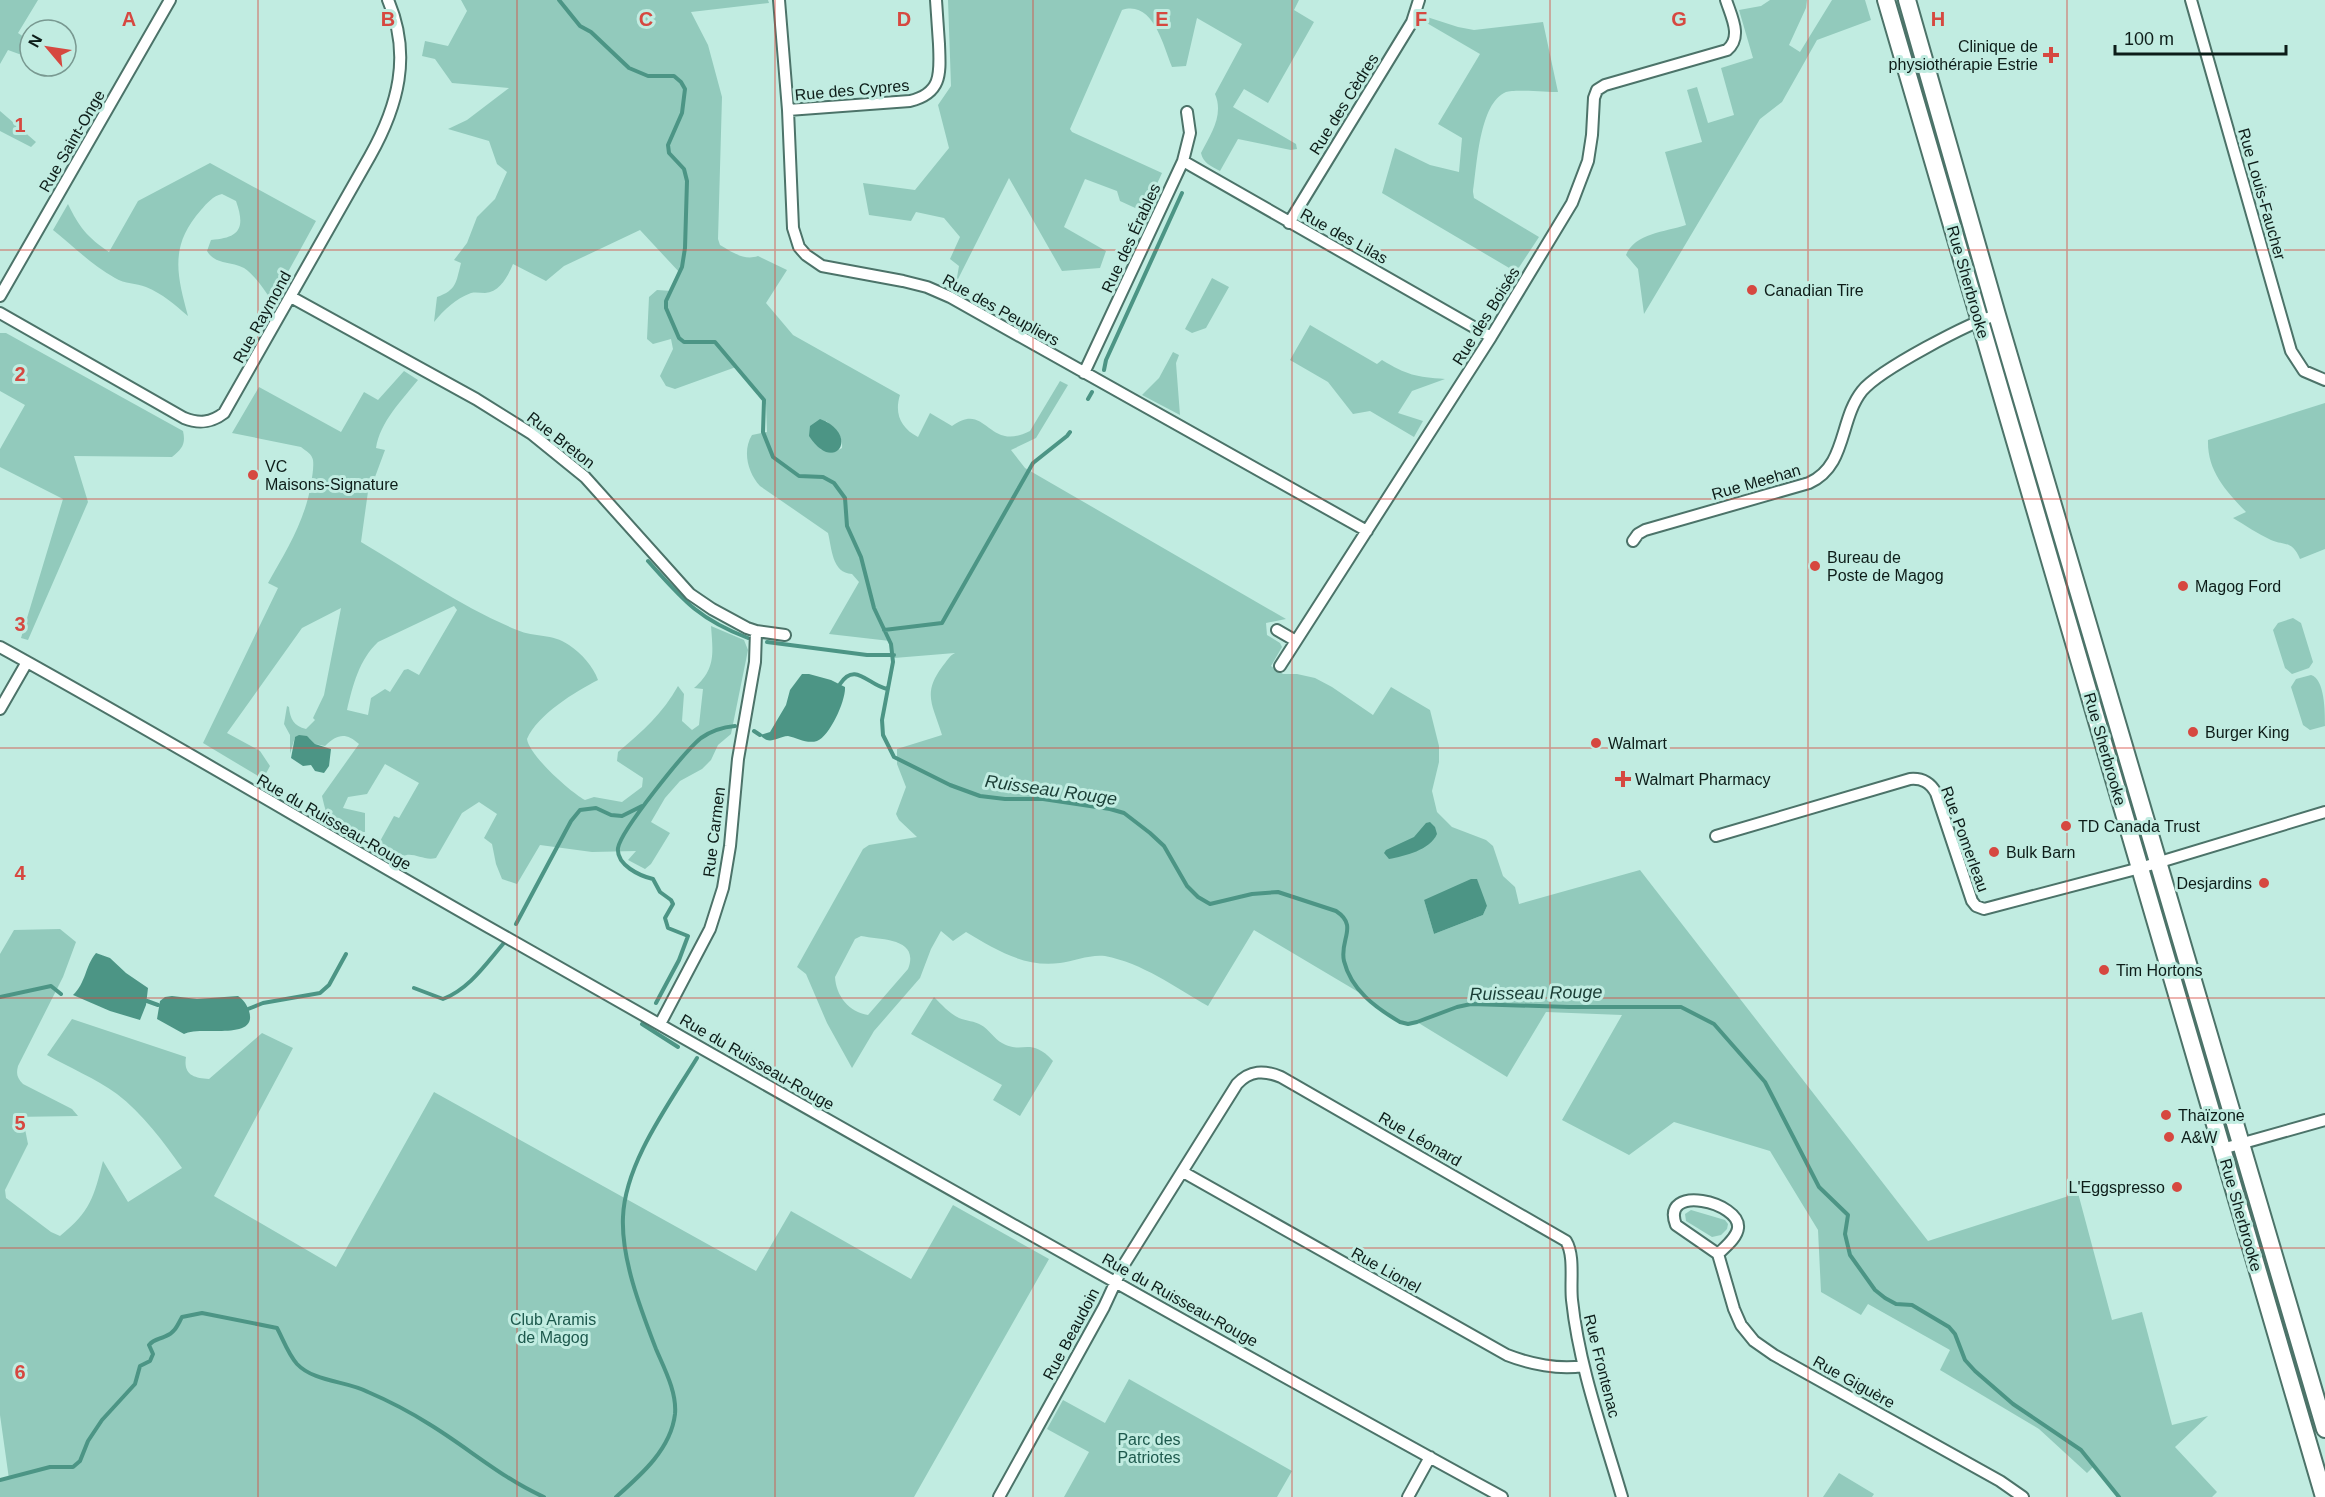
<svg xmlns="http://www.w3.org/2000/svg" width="2325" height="1497" font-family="Arial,sans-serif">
<rect width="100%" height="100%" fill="#c1ece1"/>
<!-- green -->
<path fill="#92cabc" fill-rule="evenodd" d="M 0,0 L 38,0 L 18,33 L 30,41 L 30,58 L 8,50 L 0,64 Z
M 461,0 L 768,0 L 769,3 L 691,12 L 708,45 L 722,97 L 718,239 L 720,245 C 732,252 744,261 758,256 L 787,270 L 766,303 L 793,335 L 900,395 C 894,414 901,428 918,437 L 930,413 L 952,426 C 987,400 987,453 1030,431 L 1060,381 L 1068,385 L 1036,438 L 1011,450 L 1025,468 L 1286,619 L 1266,623 L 1267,635 L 1280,643 L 1282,647 L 1271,666 L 1283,674 L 1297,674 L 1315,678 L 1332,687 L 1373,715 L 1391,687 L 1430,710 L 1439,746 L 1439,762 L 1432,791 L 1437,812 L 1452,827 L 1486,840 L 1493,846 L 1503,876 L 1515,887 L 1519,904 L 1640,870 L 1928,1241 L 2078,1193 L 2112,1320 L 2142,1312 L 2172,1425 L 2208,1416 L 2175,1447 L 2217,1492 L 2212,1497 L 2119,1497 L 2095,1465 L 2087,1473 L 2039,1429 L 1940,1370 L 1950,1350 L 1868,1304 L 1861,1315 L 1821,1292 L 1818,1230 L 1770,1151 L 1674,1122 L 1629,1155 L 1562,1120 L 1622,1015 L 1546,1012 L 1507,1077 L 1417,1022 L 1408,1024 L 1400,1022 L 1360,993 L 1254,930 L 1208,1006 C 1175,987 1142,963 1105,956 C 1091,954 1074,961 1060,963 C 1024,968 995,949 966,932 L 953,941 L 941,931 L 931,949 L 920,978 L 874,1031 L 852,1068 L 827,1023 L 806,974 L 797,967 L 863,849 L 869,845 L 917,837 L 899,820 L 896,814 L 906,787 L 897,764 L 897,749 L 942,735 C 933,705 922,694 942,667 C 947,661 949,656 955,653 L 894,658 L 890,641 L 829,634 L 859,582 L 852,574 C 832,573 832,549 828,533 L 760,486 C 748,473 742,451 752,435 L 767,432 L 766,405 L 736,367 L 675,389 L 666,386 L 660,376 L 673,349 L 671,339 L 653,344 L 647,339 L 649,297 L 657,290 L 672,291 L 680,273 L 640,230 L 564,266 L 546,281 L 513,264 C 508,276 500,292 485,293 C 480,293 476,292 471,293 C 455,299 445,309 434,322 L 437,297 C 457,290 456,282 461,263 L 454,260 L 467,243 L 477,217 L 495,199 L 507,172 L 497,164 L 489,141 L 448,129 L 467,120 L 509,88 L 452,83 L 435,59 L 422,56 L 425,41 L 448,46 L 467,11 ZM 826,421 C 835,428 843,436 842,448 L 833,453 L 820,449 ZM 1424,900 L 1487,906 L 1483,915 L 1434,934 ZM 861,936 C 882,940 920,938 908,969 L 868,1015 C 849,1012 836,996 835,977 L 855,939 Z
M 948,0 L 1299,0 L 1294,10 L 1314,22 L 1268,103 L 1244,89 L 1233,107 L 1296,144 L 1297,149 L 1291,150 L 1238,139 L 1220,171 C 1211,166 1203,163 1201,153 C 1211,134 1224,115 1215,94 L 1242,44 L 1197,18 L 1186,66 L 1172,67 C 1163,45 1153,0 1122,10 L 1070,129 L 1072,132 L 1162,173 L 1144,212 L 1120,201 L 1117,191 L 1085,179 L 1064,227 L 1106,251 L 1100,268 L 1062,271 L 1009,178 L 956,283 L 959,266 L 950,259 L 960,237 L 944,218 L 916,212 L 911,221 L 869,215 L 863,183 L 915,190 L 949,148 L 938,105 L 951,86 Z
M 1770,0 L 1807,0 L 1806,8 L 1789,45 L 1800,52 L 1832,0 L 1865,0 L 1871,20 L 1817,40 L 1782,102 L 1760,119 L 1644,314 L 1638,269 L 1626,255 C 1635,233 1665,232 1686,225 L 1665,152 L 1702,142 L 1687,90 L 1697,87 L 1708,123 L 1734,115 L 1721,68 L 1753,58 L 1739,10 L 1761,6 Z
M 1893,0 L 1901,0 L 1951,176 L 1946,177 Z
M 1427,17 L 1458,27 L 1474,30 L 1543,22 L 1558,92 C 1547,92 1514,89 1506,92 C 1479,103 1477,167 1473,192 L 1474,198 L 1539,237 L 1516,272 L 1382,193 L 1395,148 L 1430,165 L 1459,172 L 1462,138 L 1438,124 L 1480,54 L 1425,22 Z
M 0,111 L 36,142 L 31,147 L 0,131 Z
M 210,163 L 316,221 L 272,301 C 264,290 255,275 244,268 C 231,261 215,265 207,251 L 211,240 C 239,238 246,229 236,201 L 222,194 C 213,196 207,203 201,210 C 169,246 177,275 188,316 C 175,305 163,294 146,287 C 136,283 125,284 115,278 C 93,266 73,246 53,230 L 68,204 C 79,227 87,237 109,252 L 138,201 Z
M 1212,278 L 1229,287 L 1206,328 L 1192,333 L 1185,329 Z
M 1310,325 L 1377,364 L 1382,360 C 1407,375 1416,377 1445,379 L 1412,391 L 1398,413 L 1423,421 L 1414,437 L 1370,411 L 1353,414 L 1328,382 L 1290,360 Z
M 0,333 L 6,333 L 183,431 C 186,444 182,449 172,457 L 74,456 L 88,502 L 28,640 L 21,638 L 63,499 L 0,467 L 0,449 L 25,405 L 0,391 Z
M 1173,352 L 1179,355 L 1176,363 L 1180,415 L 1142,395 L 1159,378 Z
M 404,371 L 418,380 C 402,400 380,422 376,448 L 385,450 L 375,477 L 370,477 L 361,542 C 412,572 463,608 517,630 C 535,638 552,633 569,645 C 582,654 593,666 598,680 C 575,692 538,714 527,739 C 529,755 570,792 585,800 L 594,797 L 622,802 L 642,787 L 643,778 L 617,761 L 618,752 C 642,732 663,713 678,686 L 684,694 L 682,721 L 692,730 L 699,725 L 703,689 L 694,688 C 716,669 713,653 711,626 L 744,640 L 748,650 L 731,734 L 718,745 L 711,760 L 702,769 L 680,781 L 665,798 L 651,822 L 670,833 L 651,864 L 645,869 L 628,860 L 636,851 L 592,852 L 540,845 L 517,884 L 502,879 L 496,864 L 492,844 L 484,838 L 497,814 L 479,802 L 462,813 L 436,858 C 420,862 407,845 396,864 L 374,852 L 394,816 L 399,818 L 419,783 L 385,764 L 367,794 L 348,797 L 343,808 L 365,813 L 365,832 C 333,832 329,827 322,796 L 359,744 C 346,732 337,734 325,746 L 315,744 L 309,738 L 295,737 L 290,754 L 290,735 L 284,724 L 287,706 L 289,707 C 290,719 294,726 306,729 L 315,720 L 313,718 L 324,695 L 341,608 L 302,628 L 227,733 L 260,751 L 270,766 L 263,779 L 203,743 L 278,588 L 268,583 C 286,551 305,521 311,484 C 312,477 314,468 313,460 C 312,454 306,451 301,447 L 232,433 L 259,387 L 341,432 L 364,392 L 378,400 ZM 454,606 L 457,610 L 419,675 L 408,669 L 404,670 L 390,692 L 385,689 L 371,698 L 368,715 L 347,710 C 353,685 359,660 378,642 Z
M 2325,403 L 2325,549 L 2300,559 C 2292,540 2285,546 2271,540 C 2258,534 2245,525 2233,518 L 2246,512 C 2226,491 2207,471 2208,440 Z
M 2028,452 L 2042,487 L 2114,733 L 2110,735 L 2024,453 Z
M 2293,618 L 2301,623 L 2313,662 L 2309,668 L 2292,674 L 2285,668 L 2273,630 L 2278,623 Z
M 2311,675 C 2325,679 2325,712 2325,726 L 2310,730 L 2303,725 L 2291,687 L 2296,679 Z
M 60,929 L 76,942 L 63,977 L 18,1066 C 16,1074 17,1078 23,1084 L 72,1109 L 78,1116 L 13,1117 L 25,1129 L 28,1144 L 5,1190 L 6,1198 L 51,1232 L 60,1236 C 90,1212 94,1197 103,1161 L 128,1202 L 182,1168 C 164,1142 142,1113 117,1094 C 95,1078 70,1068 47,1055 L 72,1019 L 186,1057 C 183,1075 194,1078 209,1079 L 262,1033 L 293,1048 L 214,1196 L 336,1267 L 434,1092 L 756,1271 L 791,1211 L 911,1279 L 953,1205 L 1049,1259 L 914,1497 L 0,1497 L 0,1481 L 9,1479 L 0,1415 L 0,954 L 14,930 Z
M 934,997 C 942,1005 949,1013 959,1018 C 966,1021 975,1021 981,1025 C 989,1029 994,1039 1002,1043 C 1023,1055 1030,1036 1053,1061 L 1020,1116 L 993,1100 L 1002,1085 L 911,1034 Z
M 1691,1210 L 1725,1220 L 1728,1224 L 1727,1229 L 1721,1235 L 1712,1237 L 1686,1221 L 1685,1214 Z
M 1129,1379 L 1292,1471 L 1277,1497 L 1064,1497 L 1089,1452 L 1047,1429 L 1063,1400 L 1105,1423 Z
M 1839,1473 L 1874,1494 L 1872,1497 L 1823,1497 Z"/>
<!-- water -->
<path fill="#4c9585" d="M 820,419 C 861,434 835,476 809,436 L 810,426 Z
M 809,674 L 831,680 L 845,687 C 846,700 830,736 817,741 C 807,744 797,738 788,736 C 776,737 770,746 760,735 L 770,732 L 786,705 L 790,690 L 802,674 Z
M 299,735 L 307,736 L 315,744 L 331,749 L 329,766 L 324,773 L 315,771 L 311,765 L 303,766 L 291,758 L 295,737 Z
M 1430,822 L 1435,827 L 1437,834 C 1430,850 1405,856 1389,859 L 1384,853 L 1386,850 L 1414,837 L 1426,823 Z
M 1471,879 L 1477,879 L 1487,906 L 1483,915 L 1434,934 L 1424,900 Z
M 96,953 L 110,958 L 126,973 L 148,988 L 146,1005 L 140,1020 L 110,1011 L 73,995 C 86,983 85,966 96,953 Z
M 172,996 L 197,999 L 238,996 C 244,1000 247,1005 249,1011 C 259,1042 198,1025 184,1034 L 157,1019 L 160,1001 L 165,997 Z"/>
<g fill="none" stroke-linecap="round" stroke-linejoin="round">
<!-- stream -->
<path stroke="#4c9585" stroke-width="4" d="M 559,0 L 580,26 L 591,32 L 629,68 L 648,76 L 674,76 L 681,82 L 685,89 L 682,113 L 668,145 L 669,153 L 684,169 L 687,181 L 685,248 L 682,267 L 666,301 L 666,308 L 679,338 L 684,342 L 715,342 L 764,400 L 763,432 L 773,457 L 799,476 L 823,477 L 834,483 L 845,498 L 847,526 L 861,557 L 874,608 L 891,644 L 893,662 L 882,720 L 883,735 L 894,757 L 950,785 L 980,796 L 1005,799 L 1043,799 L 1110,809 L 1124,813 L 1150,833 L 1164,846 L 1187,886 L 1198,897 L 1210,904 L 1252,894 L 1278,892 L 1336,911 C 1359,926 1339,940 1344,961 C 1351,990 1376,1008 1400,1022 L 1408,1024 L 1417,1022 L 1457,1007 L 1471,1004 L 1569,1007 L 1681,1007 L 1714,1024 L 1765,1082 L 1819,1187 L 1848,1215 L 1845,1234 L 1850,1255 L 1875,1290 L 1885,1298 L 1896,1304 L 1912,1305 L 1949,1327 L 1955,1334 L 1965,1360 L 1975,1371 L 2013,1404 L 2081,1450 L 2119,1497
M 1104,370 L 1106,360 L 1182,193
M 1088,399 L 1092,392
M 648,561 C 683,600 698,619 748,638
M 884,630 L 942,623 L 1033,463 L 1067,436 L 1070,432
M 767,642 L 867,655 L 894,655
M 840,684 C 855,661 868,685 887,689
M 754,731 L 760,735
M 516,924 L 571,821 L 580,810 L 596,808 L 611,815 L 622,816 L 642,806
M 414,988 L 443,999 C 469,989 485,965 503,944
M 0,997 L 51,986 L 61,994
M 147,1001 L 158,1005
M 656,1003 L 679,960 L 688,936 L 668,928 L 665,918 L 673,904 L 671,900 L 660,892 L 653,879 C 640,876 616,865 618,848 C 621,830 685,751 701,738 C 711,731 724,727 735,726
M 248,1009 L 263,1003 L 320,993 L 329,985 L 346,954
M 642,1024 L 678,1047
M 0,1480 L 50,1467 L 73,1467 L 80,1461 L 88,1441 L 102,1420 L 135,1384 L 140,1366 L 150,1361 L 153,1354 L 149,1345 C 155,1338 159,1340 166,1336 C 175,1333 178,1324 182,1317 L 202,1313 L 277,1328 C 283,1339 288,1354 297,1364 C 314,1382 347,1381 368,1392 C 389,1401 410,1412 429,1424 C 467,1447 503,1479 544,1497
M 616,1497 C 641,1475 671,1449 675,1414 C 677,1392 664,1368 656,1349 C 641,1310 621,1259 623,1217 C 625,1163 669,1104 697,1058"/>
<!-- street casing -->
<g stroke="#4c7369" stroke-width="14">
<path id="street" d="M 779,0 L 788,110 L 793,228 L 799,247 L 806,255 L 822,266 L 903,281 L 927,287 L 950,297 L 1367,531
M 2191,0 L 2291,351 L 2304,371 L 2325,380
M 788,110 L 910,101 C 943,93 940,72 939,44 C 938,29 937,15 936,0
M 1183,161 L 1491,337
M 1289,223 L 1412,22 L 1419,0
M 0,296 L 170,0
M 291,297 L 476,399 L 532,434 L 585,477 L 690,594 L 712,609 L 747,628 L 756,631 L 785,635
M 0,313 L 184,418 C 199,424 211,423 224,413 L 370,156 C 398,106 412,55 388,0
M 1084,373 L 1183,161 L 1190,133 L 1187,112
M 1633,541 L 1638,534 L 1645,530 L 1809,483 C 1847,466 1839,420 1862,391 C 1879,370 1970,322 1997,315
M 1277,630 L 1296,641
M 0,647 C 167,739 331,838 497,932 C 831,1122 1165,1312 1502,1497
M 1280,666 L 1491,337 L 1572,203 L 1588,161 L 1592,135 L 1594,98 L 1597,90 L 1605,85 L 1727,50 C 1743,37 1731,16 1726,0
M 0,709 L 27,662
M 1716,836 L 1910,779 C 1922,778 1930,782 1936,793 L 1972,901 L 1976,906 L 1984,909 L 2140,868 L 2325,812
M 660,1024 L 710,929 L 723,888 L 730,846 L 738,759 L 755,662 L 756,631
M 2222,1149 L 2325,1120
M 1183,1172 L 1507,1355 C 1530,1364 1559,1370 1583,1366
M 1718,1254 C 1725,1247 1737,1238 1738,1228 C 1741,1202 1660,1183 1676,1225 L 1718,1254 L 1734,1309 L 1741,1325 L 1754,1341 L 1774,1355 L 2000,1481 L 2023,1497
M 999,1497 L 1104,1307 L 1123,1266 L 1237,1084 C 1250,1070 1264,1070 1281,1077 L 1566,1241 C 1575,1256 1570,1282 1572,1300 C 1579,1367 1603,1432 1622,1497
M 1408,1497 L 1430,1457"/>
</g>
<!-- primary casing -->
<g stroke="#4c7369" stroke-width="20">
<path id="primary" d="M 1886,0 L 2324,1497
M 1907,0 L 1997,315 L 2325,1429"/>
</g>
<!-- street -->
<use href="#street" stroke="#fff" stroke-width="10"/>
<!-- primary -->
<use href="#primary" stroke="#fff" stroke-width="16"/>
</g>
<!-- grid -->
<path fill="none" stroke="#d64840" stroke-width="1.5" stroke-opacity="0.55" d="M 258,0 L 258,1497M 517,0 L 517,1497M 775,0 L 775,1497M 1033,0 L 1033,1497M 1292,0 L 1292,1497M 1550,0 L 1550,1497M 1808,0 L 1808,1497M 2067,0 L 2067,1497M 0,250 L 2325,250M 0,499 L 2325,499M 0,748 L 2325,748M 0,998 L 2325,998M 0,1248 L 2325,1248"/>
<!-- markers -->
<g fill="#d64840" stroke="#c1ece1" stroke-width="2">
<path d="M2048 46h6v6h6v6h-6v6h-6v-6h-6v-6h6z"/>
<circle cx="1752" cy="290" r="6"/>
<circle cx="253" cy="475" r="6"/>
<circle cx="1815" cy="566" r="6"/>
<circle cx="2183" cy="586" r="6"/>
<circle cx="2193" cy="732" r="6"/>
<circle cx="1596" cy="743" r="6"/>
<path d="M1620 770h6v6h6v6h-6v6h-6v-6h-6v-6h6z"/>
<circle cx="2066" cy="826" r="6"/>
<circle cx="1994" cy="852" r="6"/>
<circle cx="2264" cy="883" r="6"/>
<circle cx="2104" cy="970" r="6"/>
<circle cx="2166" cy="1115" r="6"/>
<circle cx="2169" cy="1137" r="6"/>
<circle cx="2177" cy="1187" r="6"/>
</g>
<g text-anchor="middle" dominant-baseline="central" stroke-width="6" stroke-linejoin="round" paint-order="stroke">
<!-- poi labels -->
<g font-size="16" fill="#0d1d19" stroke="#c1ece1" text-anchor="start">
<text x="2038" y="46" text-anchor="end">Clinique de<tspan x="2038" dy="18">physiothérapie Estrie</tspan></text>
<text x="1764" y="290">Canadian Tire</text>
<text x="265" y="466">VC<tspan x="265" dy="18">Maisons-Signature</tspan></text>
<text x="1827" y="557">Bureau de<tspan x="1827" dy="18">Poste de Magog</tspan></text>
<text x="2195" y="586">Magog Ford</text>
<text x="2205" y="732">Burger King</text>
<text x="1608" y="743">Walmart</text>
<text x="1635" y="779">Walmart Pharmacy</text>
<text x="2078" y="826">TD Canada Trust</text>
<text x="2006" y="852">Bulk Barn</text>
<text x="2252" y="883" text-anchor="end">Desjardins</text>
<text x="2116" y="970">Tim Hortons</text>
<text x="2178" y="1115">Thaïzone</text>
<text x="2181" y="1137">A&amp;W</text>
<text x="2165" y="1187" text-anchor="end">L'Eggspresso</text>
</g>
<!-- street labels -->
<g font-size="16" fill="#0d1d19" stroke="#c1ece1">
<text transform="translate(852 90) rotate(-5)">Rue des Cypres</text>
<text transform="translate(1344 104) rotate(-58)">Rue des Cèdres</text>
<text transform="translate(72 141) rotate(-60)">Rue Saint-Onge</text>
<text transform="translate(2262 194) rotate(74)">Rue Louis-Faucher</text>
<text transform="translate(1344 236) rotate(29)">Rue des Lilas</text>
<text transform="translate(1131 238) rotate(-65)">Rue des Érables</text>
<text transform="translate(1968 282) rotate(74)">Rue Sherbrooke</text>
<text transform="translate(1001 310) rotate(29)">Rue des Peupliers</text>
<text transform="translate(1486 316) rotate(-58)">Rue des Boisés</text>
<text transform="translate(262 317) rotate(-61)">Rue Raymond</text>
<text transform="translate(561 440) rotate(38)">Rue Breton</text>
<text transform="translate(1756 482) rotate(-16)">Rue Meehan</text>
<text transform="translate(2105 749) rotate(74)">Rue Sherbrooke</text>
<text transform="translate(334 822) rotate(30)">Rue du Ruisseau-Rouge</text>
<text transform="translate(714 832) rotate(-83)">Rue Carmen</text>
<text transform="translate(1965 839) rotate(70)">Rue Pomerleau</text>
<text transform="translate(757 1062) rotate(30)">Rue du Ruisseau-Rouge</text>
<text transform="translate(1420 1139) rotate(30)">Rue Léonard</text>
<text transform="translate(2241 1215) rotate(74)">Rue Sherbrooke</text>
<text transform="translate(1386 1270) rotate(29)">Rue Lionel</text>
<text transform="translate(1180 1300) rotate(29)">Rue du Ruisseau-Rouge</text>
<text transform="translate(1071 1334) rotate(-62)">Rue Beaudoin</text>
<text transform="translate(1602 1366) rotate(76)">Rue Frontenac</text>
<text transform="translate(1854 1382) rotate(29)">Rue Giguère</text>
</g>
<!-- park labels -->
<g font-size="16" fill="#1d594d" stroke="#c1ece1">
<text x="553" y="1319">Club Aramis<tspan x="553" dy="18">de Magog</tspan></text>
<text x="1149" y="1439">Parc des<tspan x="1149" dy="18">Patriotes</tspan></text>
</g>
<!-- water labels -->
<g font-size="18" font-style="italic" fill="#1b3e36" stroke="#c1ece1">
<text transform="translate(1051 790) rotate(8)">Ruisseau Rouge</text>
<text transform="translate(1536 993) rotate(-1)">Ruisseau Rouge</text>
</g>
</g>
<g font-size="20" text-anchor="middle" font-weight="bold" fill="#d64840" stroke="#c1ece1" stroke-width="6" stroke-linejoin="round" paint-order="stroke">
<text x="129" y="26">A</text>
<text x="388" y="26">B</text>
<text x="646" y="26">C</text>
<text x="904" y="26">D</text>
<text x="1162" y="26">E</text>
<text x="1421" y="26">F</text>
<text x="1679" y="26">G</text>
<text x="1938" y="26">H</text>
<text x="20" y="132">1</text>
<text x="20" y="381">2</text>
<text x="20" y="631">3</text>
<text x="20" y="880">4</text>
<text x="20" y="1130">5</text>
<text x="20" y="1379">6</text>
</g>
<!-- north arrow -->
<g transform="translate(48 48) rotate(299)"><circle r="28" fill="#c1ece1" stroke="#799991" stroke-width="1.5"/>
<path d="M0-4.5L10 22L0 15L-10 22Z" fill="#d64840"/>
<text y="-9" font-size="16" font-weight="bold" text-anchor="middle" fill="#0d1d19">N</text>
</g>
<!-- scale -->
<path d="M2115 45v9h171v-9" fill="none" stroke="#0d1d19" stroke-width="3"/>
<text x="2124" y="45" font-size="18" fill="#0d1d19" stroke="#c1ece1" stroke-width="4.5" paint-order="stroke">100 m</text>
</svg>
